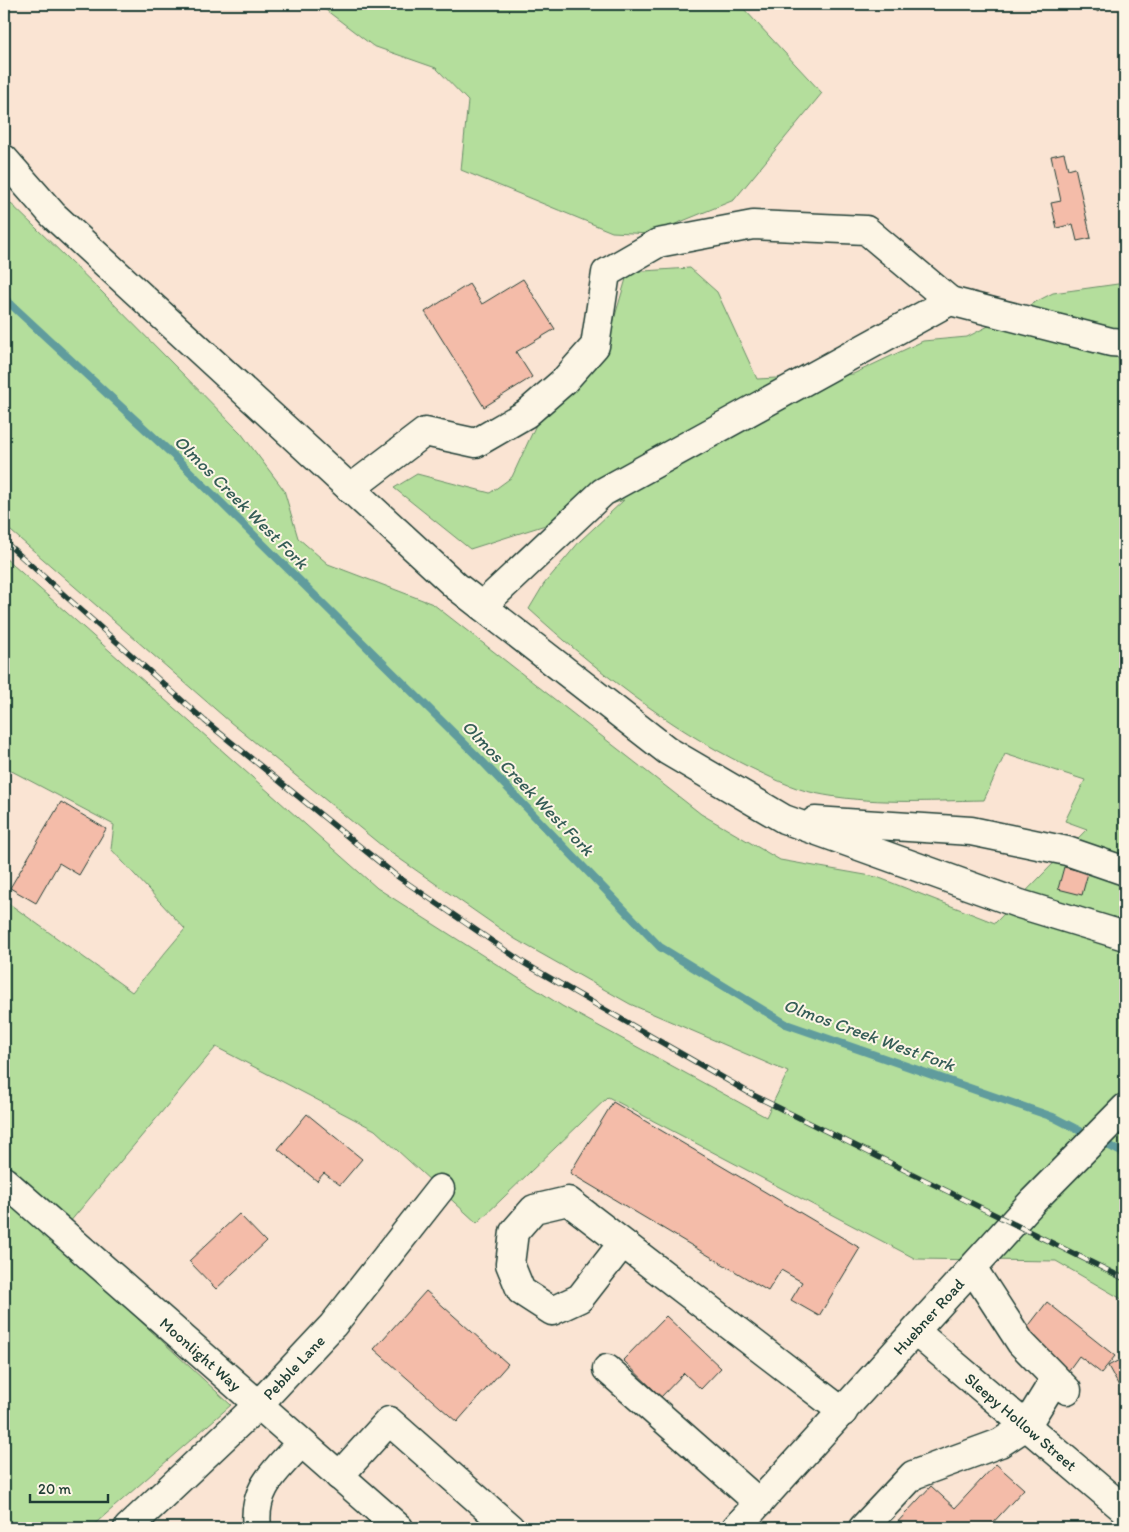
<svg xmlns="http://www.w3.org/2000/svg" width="1129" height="1532" font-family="Itim,sans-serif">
<rect width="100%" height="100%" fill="#fae4d3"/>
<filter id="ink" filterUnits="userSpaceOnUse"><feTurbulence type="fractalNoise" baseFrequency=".02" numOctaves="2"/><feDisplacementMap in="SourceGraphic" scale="10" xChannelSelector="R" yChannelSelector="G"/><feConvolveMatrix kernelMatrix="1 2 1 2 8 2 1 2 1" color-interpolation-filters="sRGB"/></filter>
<g filter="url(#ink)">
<!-- green -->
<path fill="#b4de9c" stroke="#6a8e68" d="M 318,4 L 748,4 L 744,9 L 822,93 L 734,200 L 651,234 L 612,232 L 461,170 L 468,101 L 436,68 L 373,46 Z
M 4,197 L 100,290 L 241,433 L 284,490 L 298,538 L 328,564 L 433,604 L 701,814 L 780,860 L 877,877 L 995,923 L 1087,829 L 1065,821 L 1085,780 L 1005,754 L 984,800 C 927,801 870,805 814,793 C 791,788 768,776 747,766 C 666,726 596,670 529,609 L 544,584 L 580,541 L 624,500 L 470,549 L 394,488 L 417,474 L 490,493 L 512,477 L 546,403 L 610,333 L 628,272 L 690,268 L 717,292 L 757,379 L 853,374 L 923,341 L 967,337 L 1053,293 L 1125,283 L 1125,1301 L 1056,1261 L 916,1259 L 608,1097 L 477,1223 L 375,1130 L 216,1047 L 54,1241 L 231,1405 L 90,1528 L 4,1528 L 4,900 L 132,992 L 185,929 L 111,849 L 114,825 L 4,767 L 4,557 L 377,888 L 562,1006 L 766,1117 L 788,1072 L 630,1004 L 515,939 L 387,850 L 230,722 L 4,525 Z"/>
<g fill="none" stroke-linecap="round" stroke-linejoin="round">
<!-- stream -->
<path stroke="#609c9d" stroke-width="8" d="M 4,298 L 172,454 L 479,758 L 660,947 L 786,1024 L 1053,1117 L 1125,1154"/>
</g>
<!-- building -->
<path fill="#f4bca9" stroke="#1f3d34" d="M 1087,4 L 1105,4 L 1098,12 Z
M 1064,153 L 1068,169 L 1075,167 L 1091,238 L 1077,241 L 1073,224 L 1057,228 L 1051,203 L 1061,201 L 1051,156 Z
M 523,279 L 555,329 L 516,352 L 532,377 L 484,407 L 425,312 L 469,284 L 482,304 Z
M 61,802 L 106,829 L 79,875 L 59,863 L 36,903 L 10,888 Z
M 1064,867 L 1088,873 L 1082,895 L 1058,889 Z
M 613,1102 L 860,1248 L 819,1316 L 791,1300 L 802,1282 L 781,1270 L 768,1291 L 570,1173 Z
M 307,1114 L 362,1159 L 340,1185 L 324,1173 L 317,1181 L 278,1149 Z
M 239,1214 L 266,1242 L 216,1289 L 189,1261 Z
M 426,1291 L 508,1364 L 457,1422 L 374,1349 Z
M 1047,1302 L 1115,1356 L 1101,1373 L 1079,1356 L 1066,1374 L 1020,1337 Z
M 666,1316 L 721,1368 L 701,1389 L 684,1373 L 661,1397 L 623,1360 Z
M 1125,1357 L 1125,1383 L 1119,1386 L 1108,1366 Z
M 996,1464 L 1024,1489 L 988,1528 L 892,1528 L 931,1486 L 955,1508 Z"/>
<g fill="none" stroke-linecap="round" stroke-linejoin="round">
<!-- minor casing -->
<g stroke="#1f3d34" stroke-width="31">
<g id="minor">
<path d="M 4,159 L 53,215 L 456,586 L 668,751 L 784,819 L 1020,904 L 1125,936"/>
<path d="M 350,489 L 425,432 L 476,443 L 526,414 L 564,381 L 595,346 L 606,273 L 658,243 L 753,225 L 866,230 L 950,301"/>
<path d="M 482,606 L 603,492 L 950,301 L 1111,342 L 1125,343"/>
<path d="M 815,821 L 971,831 L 1067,851 L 1125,871"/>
<path id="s1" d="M 4,1181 L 399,1528"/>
<path d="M 622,1244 L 580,1298 L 552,1311 L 521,1291 L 510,1264 L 514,1232 L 534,1209 L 568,1201 L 843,1412"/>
<path d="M 973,1269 L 1021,1343 L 1067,1390"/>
<path id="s2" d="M 916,1332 L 1125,1510"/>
<path d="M 607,1369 L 759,1503"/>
<path d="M 339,1476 L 389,1421 L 510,1528"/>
<path id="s3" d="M 128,1528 L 258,1405 L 333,1325 L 440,1189"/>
<path d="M 257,1528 C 252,1488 276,1471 301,1443"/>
<path d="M 863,1528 L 913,1475 L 1000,1443 L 1026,1426 L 1055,1379"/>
</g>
</g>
<!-- major casing -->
<g stroke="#1f3d34" stroke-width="31">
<g id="major">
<path id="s4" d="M 736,1528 L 1033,1201 L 1125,1108"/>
</g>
</g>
<!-- minor -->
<use href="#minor" stroke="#fcf5e5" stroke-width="28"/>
<!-- major -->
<use href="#major" stroke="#fcf5e5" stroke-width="28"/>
<!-- rail casing -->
<g stroke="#1f3d34" stroke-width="5.5">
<path id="rail" d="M 4,541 L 205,721 L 394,874 L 524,963 L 753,1095 L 1125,1279"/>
</g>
<!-- rail -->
<use href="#rail" stroke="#fcf5e5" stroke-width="4" stroke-dasharray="11" stroke-linecap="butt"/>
</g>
</g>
<g text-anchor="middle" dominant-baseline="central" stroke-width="4" stroke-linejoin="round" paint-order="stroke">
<!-- street labels -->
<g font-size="16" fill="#1f3d34" stroke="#fcf5e5">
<text stroke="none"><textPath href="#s4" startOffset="286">Huebner Road</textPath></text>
<text stroke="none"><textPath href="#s1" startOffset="262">Moonlight Way</textPath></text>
<text stroke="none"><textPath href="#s3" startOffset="231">Pebble Lane</textPath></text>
<text stroke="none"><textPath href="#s2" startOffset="138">Sleepy Hollow Street</textPath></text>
</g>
<!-- water labels -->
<g font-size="18" font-style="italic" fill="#355d57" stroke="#fcf5e5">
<text transform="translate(241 502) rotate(45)">Olmos Creek West Fork</text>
<text transform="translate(528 788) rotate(46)">Olmos Creek West Fork</text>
<text transform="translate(869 1035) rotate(20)">Olmos Creek West Fork</text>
</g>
</g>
<!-- margin -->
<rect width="1129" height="1532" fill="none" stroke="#fcf5e5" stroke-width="20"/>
<rect x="10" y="10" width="1109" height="1512" fill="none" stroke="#1f3d34" stroke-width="2" filter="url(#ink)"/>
<!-- scale -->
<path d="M30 1494v8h78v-8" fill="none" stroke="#1f3d34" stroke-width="2.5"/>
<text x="38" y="1494" font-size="15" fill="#1f3d34" stroke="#fcf5e5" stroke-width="4" paint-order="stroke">20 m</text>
</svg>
